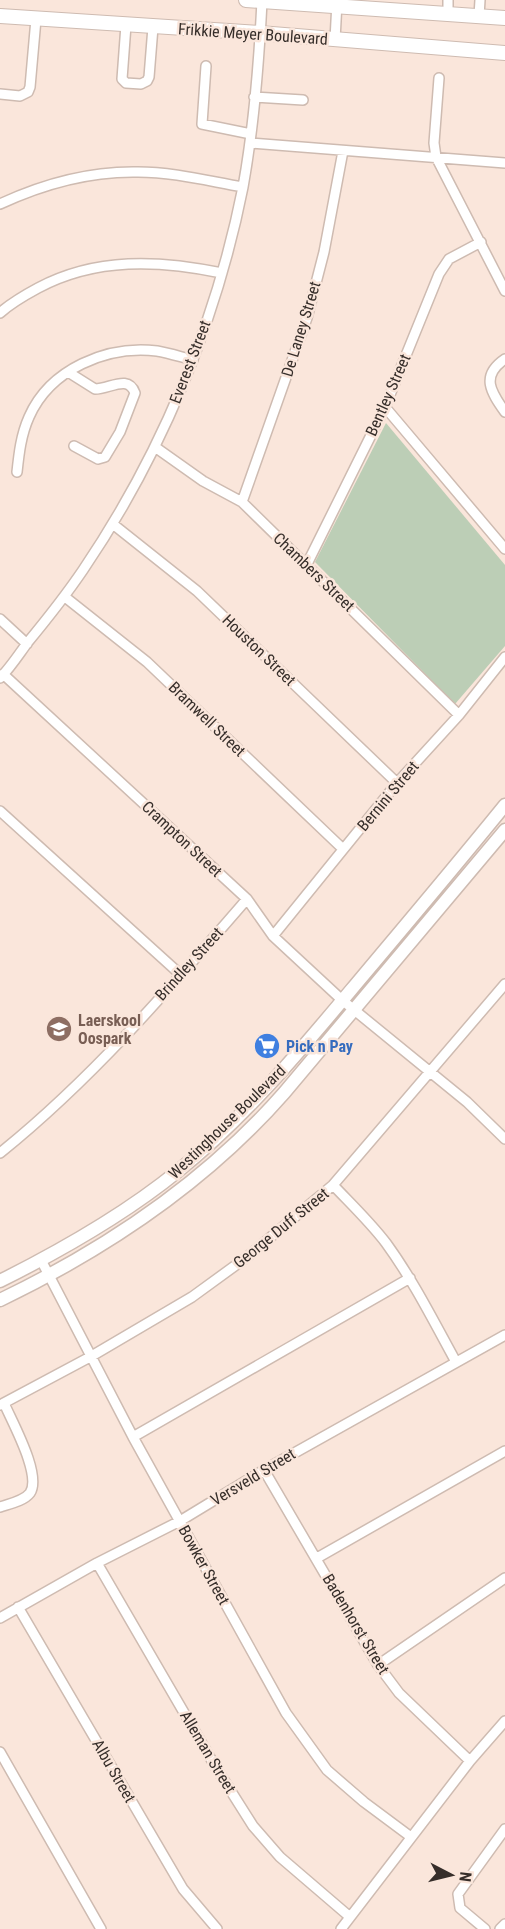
<svg xmlns="http://www.w3.org/2000/svg" width="505" height="1929" font-family="'Roboto Condensed',sans-serif">
<rect width="100%" height="100%" fill="#fae6db"/>
<!-- green -->
<path fill="#bcceb6" d="M 386,423 L 505,565 L 505,646 L 455,704 L 315,562 Z"/>
<g fill="none" stroke-linecap="round" stroke-linejoin="round">
<!-- minor casing -->
<g stroke="#cebbb1" stroke-width="12">
<path id="minor" d="M 448,14 L 448,0
M 479,16 L 480,0
M 126,25 L 122,79 L 126,83 L 141,84 L 147,81 L 149,77 L 153,27
M 335,40 L 337,2
M 206,66 L 202,124 L 251,134
M 439,78 L 434,143 L 436,157 L 505,291
M 0,94 L 20,96 L 28,92 L 30,87 L 36,19
M 254,97 L 303,100
M 250,143 L 505,163
M 0,204 C 43,184 90,171 138,172 C 173,172 208,181 243,187
M 0,313 C 11,303 25,295 38,288 C 96,257 159,260 222,273
M 505,359 C 480,376 491,392 505,412
M 68,372 L 95,389 C 110,389 128,374 135,393 L 120,432 L 105,457 L 98,459 L 74,446
M 385,407 L 505,549
M 155,447 L 203,481 L 242,502 L 459,715
M 17,472 C 19,453 21,435 29,417 C 50,369 107,345 157,351 C 169,353 181,357 193,360
M 242,502 L 307,318 L 324,252 L 343,151
M 114,525 L 197,591 L 397,783
M 307,564 L 385,407 L 439,274 L 449,259 L 481,242
M 65,597 L 147,662 L 343,849
M 0,619 L 27,644
M 3,674 L 247,899 L 273,936 L 342,1000 L 467,1102 L 505,1139
M 0,678 C 11,667 19,654 28,642 C 47,619 66,595 83,570 C 161,455 216,323 243,187 C 254,126 259,63 262,1
M 0,811 L 181,975
M 273,936 L 397,783 L 459,715 L 505,657
M 0,1153 C 92,1079 170,988 247,899
M 333,1185 C 351,1204 370,1222 386,1243 C 413,1280 434,1322 456,1362
M 41,1260 L 133,1437 L 286,1713 L 327,1770 L 364,1802 L 411,1837
M 0,1405 L 90,1357 L 192,1297 L 247,1257 L 333,1185 L 505,984
M 133,1437 L 410,1278
M 264,1470 L 378,1665 L 399,1693 L 470,1761
M 0,1507 C 9,1504 24,1501 30,1493 C 42,1475 12,1422 4,1403
M 317,1558 L 505,1451
M 97,1563 L 215,1766 L 253,1826 L 280,1857 L 350,1917
M 18,1607 L 183,1889 L 217,1929
M 0,1618 L 97,1563 L 180,1521 L 264,1470 L 505,1335
M 378,1665 L 505,1578
M 0,1752 L 101,1929
M 341,1929 L 470,1761 L 505,1721
M 485,1929 L 460,1908 L 458,1894 L 505,1829
M 500,1929 L 505,1924"/>
</g>
<!-- tertiary casing -->
<g stroke="#cebbb1" stroke-width="15">
<path id="tertiary" d="M 0,1281 C 62,1250 124,1215 178,1171 C 248,1115 305,1045 362,977 C 410,920 458,863 505,805
M 0,1300 C 106,1249 206,1182 284,1093 L 505,830"/>
</g>
<!-- secondary casing -->
<g stroke="#cebbb1" stroke-width="16">
<path id="secondary" d="M 246,0 L 505,18
M 0,16 L 260,33 L 505,53"/>
</g>
<!-- minor -->
<use href="#minor" stroke="#fff" stroke-width="9"/>
<!-- tertiary -->
<use href="#tertiary" stroke="#fff" stroke-width="12"/>
<!-- secondary -->
<use href="#secondary" stroke="#fff" stroke-width="14"/>
</g>
<!-- icons -->
<defs>
<g id="school-disc" transform="scale(1.35)"><circle r="9.5" fill="#8d6e63" stroke="#fae6db"/><path d="M0-5L7-2L0 1L-7-2ZM-4 1L0 2.5L4 1V4Q0 6-4 4Z" fill="#fff"/></g>
<g id="supermarket-disc" transform="scale(1.35)"><circle r="9.5" fill="#3f7fe0" stroke="#fae6db"/><path d="M-6-5.5h2.5l.6 2H6L4.5 2H-2.5L-4.4-4H-6ZM-1.5 3.2a1.3 1.3 0 1 0 .1 0ZM3 3.2a1.3 1.3 0 1 0 .1 0Z" fill="#fff"/></g>
</defs>
<g fill-rule="evenodd">
<use href="#school-disc" x="59" y="1029"/>
<use href="#supermarket-disc" x="267" y="1046"/>
</g>
<g text-anchor="middle" dominant-baseline="central" stroke-width="5" stroke-linejoin="round" paint-order="stroke">
<!-- street labels -->
<g font-size="16" fill="#362e2a" stroke="#fae6db">
<text transform="translate(253 34) rotate(4)">Frikkie Meyer Boulevard</text>
<text transform="translate(301 329) rotate(-73)">De Laney Street</text>
<text transform="translate(190 362) rotate(-69)">Everest Street</text>
<text transform="translate(388 395) rotate(-66)">Bentley Street</text>
<text transform="translate(314 572) rotate(44)">Chambers Street</text>
<text transform="translate(259 650) rotate(44)">Houston Street</text>
<text transform="translate(207 719) rotate(44)">Bramwell Street</text>
<text transform="translate(388 796) rotate(-50)">Bernini Street</text>
<text transform="translate(182 839) rotate(43)">Crampton Street</text>
<text transform="translate(189 964) rotate(-48)">Brindley Street</text>
<text transform="translate(227 1122) rotate(-44)">Westinghouse Boulevard</text>
<text transform="translate(281 1228) rotate(-39)">George Duff Street</text>
<text transform="translate(253 1477) rotate(-31)">Versveld Street</text>
<text transform="translate(204 1565) rotate(61)">Bowker Street</text>
<text transform="translate(356 1624) rotate(59)">Badenhorst Street</text>
<text transform="translate(208 1752) rotate(59)">Alleman Street</text>
<text transform="translate(114 1771) rotate(60)">Albu Street</text>
</g>
<!-- education labels -->
<g font-size="16" font-weight="bold" fill="#785e54" stroke="#fae6db" text-anchor="start">
<text x="78" y="1020">Laerskool<tspan x="78" dy="18">Oospark</tspan></text>
</g>
<!-- shop labels -->
<g font-size="16" font-weight="bold" fill="#366cbe" stroke="#fae6db" text-anchor="start">
<text x="286" y="1046">Pick n Pay</text>
</g>
</g>
<!-- north arrow -->
<g transform="translate(451 1875) rotate(97)" stroke="#fae6db" stroke-width="4.5" paint-order="stroke">
<path d="M0-4.5L10 22L0 15L-10 22Z" fill="#362e2a"/>
<text y="-9" font-size="16" font-weight="bold" text-anchor="middle" fill="#362e2a">N</text>
</g>
</svg>
